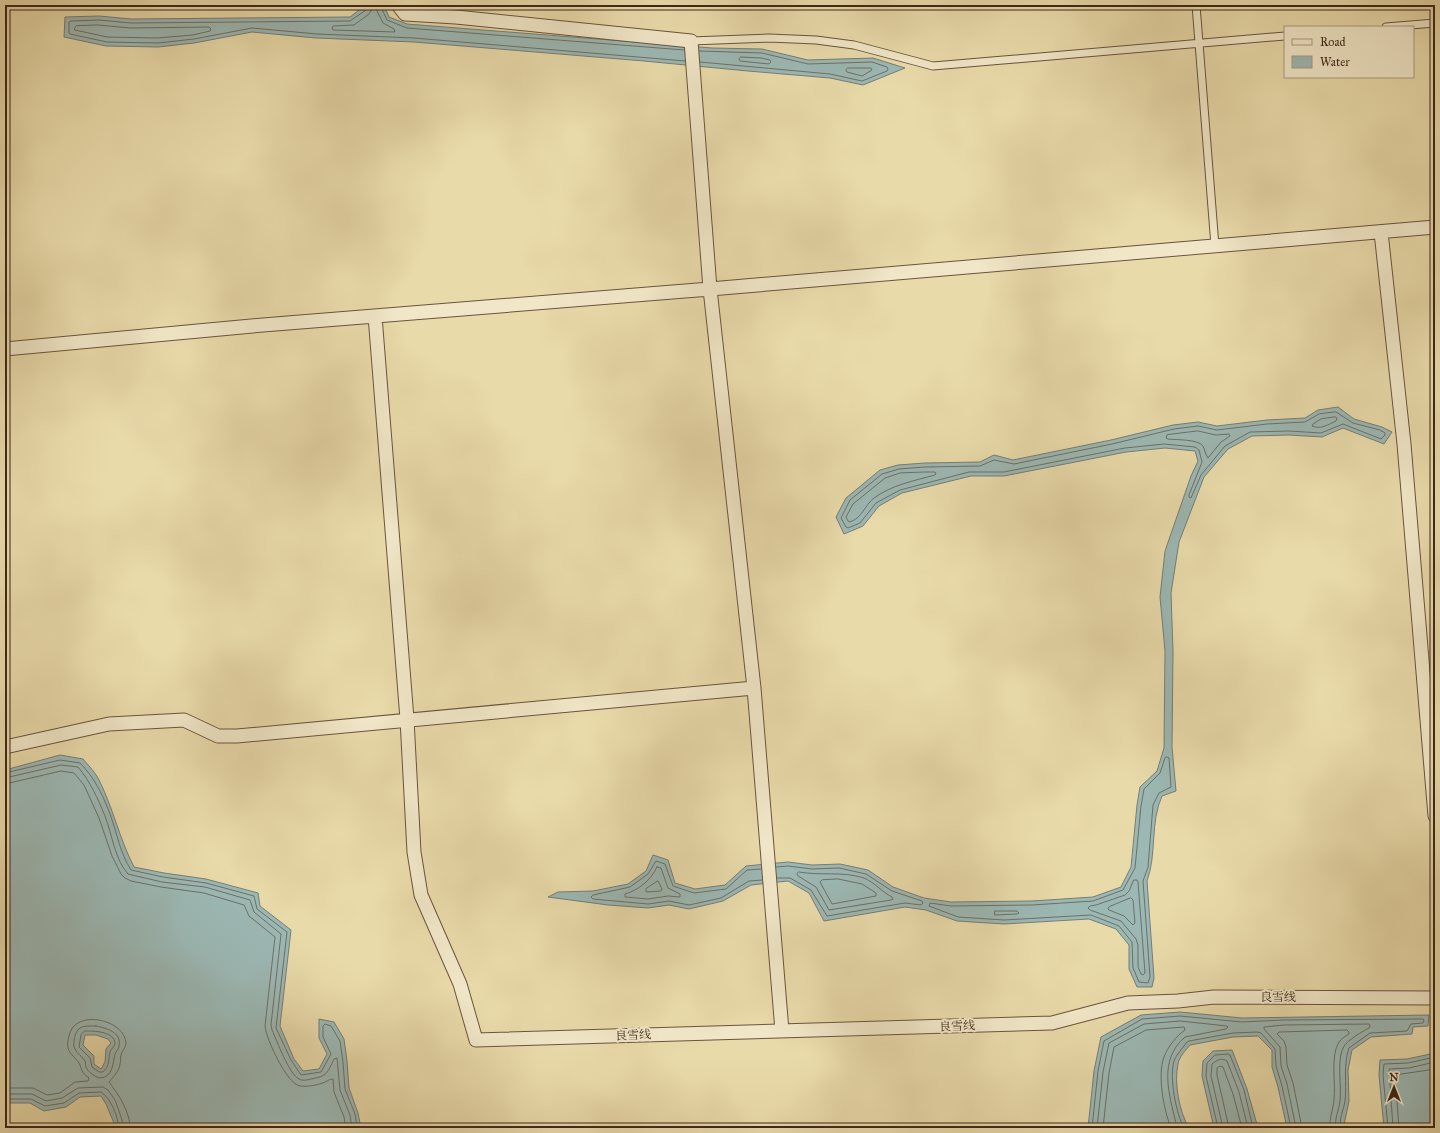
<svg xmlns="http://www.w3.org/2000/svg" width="1440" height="1133" font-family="'IM FELL Great Primer','Noto Serif SC',serif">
<rect width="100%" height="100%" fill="#e9daaa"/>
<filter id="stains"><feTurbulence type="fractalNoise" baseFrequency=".005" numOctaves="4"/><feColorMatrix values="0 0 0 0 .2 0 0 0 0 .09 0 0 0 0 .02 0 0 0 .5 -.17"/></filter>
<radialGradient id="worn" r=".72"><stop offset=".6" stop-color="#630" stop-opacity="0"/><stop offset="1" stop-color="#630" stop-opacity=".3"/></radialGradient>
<!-- water -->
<path fill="#9cb8b4" stroke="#767e76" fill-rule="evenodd" d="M 363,5 L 384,5 L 389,17 L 407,24 L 712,48 L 762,49 L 808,60 L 873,58 L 905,68 L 863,85 L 830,78 L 748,71 L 644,61 L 414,42 L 316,38 L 252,32 L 194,43 L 158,47 L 106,46 L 64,37 L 65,17 L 99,16 L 131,19 L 350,17 L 363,7 Z
M 1338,407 L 1354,419 L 1382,427 L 1392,432 L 1384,444 L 1343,428 L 1322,437 L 1289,435 L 1252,436 L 1228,449 L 1204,477 L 1179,542 L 1171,593 L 1173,652 L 1172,747 L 1176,791 L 1162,796 C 1150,822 1157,854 1147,881 L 1154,978 L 1152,987 L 1137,987 L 1129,969 L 1129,945 L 1116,929 L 1089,919 L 1004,924 L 957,921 L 926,910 L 905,907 L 824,921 L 809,893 L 788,881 L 751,885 L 723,901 L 689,909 L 669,905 L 648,908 L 608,905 L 548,897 L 558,892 L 593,891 L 628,884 L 646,871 L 653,855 L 668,860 L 675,883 L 695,889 L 725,885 L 746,866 L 788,862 L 812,865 L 840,864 L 868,870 L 893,887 L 924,898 L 951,902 L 1032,901 L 1093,897 L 1121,887 L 1131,867 L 1137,805 L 1140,787 L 1157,771 L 1164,748 L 1165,651 L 1160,597 L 1165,551 L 1191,476 L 1198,461 L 1195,451 L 1165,448 L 1126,452 L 1004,476 L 971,476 L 902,493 L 879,506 L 863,526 L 844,534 L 836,517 L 846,498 L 880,470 L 898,465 L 925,463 L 980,462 L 994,455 L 1013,460 L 1111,440 L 1173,425 L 1198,422 L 1217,426 L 1267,420 L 1305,418 L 1318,410 Z
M 60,755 L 83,759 C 88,765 94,771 98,778 C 113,807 119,838 134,867 L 164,873 L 206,879 L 258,893 L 260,906 L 291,930 L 280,1026 L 294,1059 L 303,1071 L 319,1069 L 327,1054 L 319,1038 L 319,1019 L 334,1022 L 344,1039 L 347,1061 L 349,1088 L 358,1113 L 361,1128 L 116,1128 L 106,1104 L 101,1096 L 80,1097 L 66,1107 L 44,1111 L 30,1103 L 5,1103 L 5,770 ZM 85,1035 L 96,1035 L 108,1039 L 111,1043 L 106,1049 L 105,1062 L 101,1069 L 94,1064 L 94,1056 L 83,1045 Z
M 1180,1012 L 1242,1018 L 1429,1015 L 1428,1026 L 1413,1027 L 1412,1034 L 1371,1037 L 1352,1050 L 1348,1070 L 1349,1101 L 1344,1125 L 1345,1128 L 1287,1128 L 1278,1087 L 1272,1067 L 1272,1050 L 1258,1036 L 1233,1037 L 1190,1045 C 1186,1050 1179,1057 1178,1064 C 1174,1083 1179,1111 1189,1128 L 1088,1128 L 1094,1071 L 1101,1037 L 1141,1015 Z
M 1232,1050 L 1247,1089 L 1258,1128 L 1214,1128 L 1202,1076 L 1203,1061 L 1213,1051 Z
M 1435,1053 L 1435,1128 L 1384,1128 L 1379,1075 L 1380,1060 L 1407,1059 Z"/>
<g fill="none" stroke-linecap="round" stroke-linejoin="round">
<!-- shore -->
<path stroke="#6d7067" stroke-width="1" d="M 367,5 L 366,10 L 350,21 L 131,23 L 99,20 L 71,21 L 69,22 L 69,33 L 70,34 L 107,42 L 158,43 L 194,39 L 252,28 L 317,34 L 414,38 L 685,61
M 380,5 L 387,20 L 407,28 L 684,50
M 373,8 L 376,9 L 383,23 L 394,29 L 395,32 L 333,30 L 332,29 L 333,26 L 354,25 L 369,14 Z
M 98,25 L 130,28 L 209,27 L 211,29 L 210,31 L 193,35 L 157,38 L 107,37 L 75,30 L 74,29 L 76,26 Z
M 699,51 L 762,53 L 808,64 L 872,62 L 887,67 L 888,69 L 887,71 L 862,81 L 830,74 L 700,62
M 741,57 L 761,58 L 770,60 L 771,62 L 769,64 L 740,61 L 739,59 Z
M 848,68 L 871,68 L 872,70 L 862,76 L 847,72 L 846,70 Z
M 1336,412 L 1353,423 L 1380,430 L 1385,433 L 1385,435 L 1381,439 L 1343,424 L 1321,433 L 1289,431 L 1250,432 L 1225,446 L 1201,475 L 1191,498 L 1189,497 L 1189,495 L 1202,462 L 1199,450 L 1195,447 L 1164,444 L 1125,448 L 1004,472 L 969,472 L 900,490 L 876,503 L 860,523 L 848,528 L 846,527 L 841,518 L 850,500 L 882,474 L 899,469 L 925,467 L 980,466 L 994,460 L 1014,464 L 1112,444 L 1174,429 L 1198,426 L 1217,430 L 1267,424 L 1305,422 L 1319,414 Z
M 1335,417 L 1337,418 L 1336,421 C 1329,424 1321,430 1312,426 L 1313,424 L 1321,419 Z
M 1198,431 L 1216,435 L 1229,434 L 1230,436 L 1221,442 L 1208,458 C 1205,454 1205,450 1203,446 C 1198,439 1176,440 1168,439 L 1166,438 L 1167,435 Z
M 925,472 L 935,472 L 936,474 L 935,475 C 913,481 892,485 874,498 C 864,506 863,517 850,522 L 848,521 L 846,517 L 853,504 L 885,478 L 900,473 Z
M 1167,757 L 1169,758 L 1171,787 L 1159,793 L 1153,805 L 1148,867 L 1143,881 L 1150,977 L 1148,983 L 1139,982 L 1133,968 L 1132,942 L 1119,926 L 1091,915 L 1004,920 L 958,917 L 929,906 L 930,903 L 951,906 L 1032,905 L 1093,901 L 1123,890 L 1135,868 L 1141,806 L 1144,789 L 1160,773 L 1165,758 Z
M 5,773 L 60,760 L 80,763 C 94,777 103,795 110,814 C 117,833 120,853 131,870 L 163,877 L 206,883 L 254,896 L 257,909 L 287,932 L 276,1028 L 291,1060 L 301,1075 L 321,1072 L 331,1054 L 323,1037 L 323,1026 L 325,1024 L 331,1026 L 340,1041 L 343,1062 L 345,1089 L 355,1114 L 357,1128
M 5,778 L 61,765 L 78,767 C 90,781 98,799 105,816 C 112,834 115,860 128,874 L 162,882 L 205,887 L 250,900 L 254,912 L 281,934 L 271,1025 L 272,1030 C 277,1041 289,1074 299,1079 C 302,1081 307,1080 311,1079 C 328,1076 327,1073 334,1059 L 337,1058 L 340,1090 L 350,1115 L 352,1128
M 5,784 L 61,771 L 74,773 L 84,785 L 99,818 L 112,856 L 121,874 L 125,878 L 131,881 L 161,887 L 204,893 L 244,905 L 249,916 L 275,937 L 265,1026 C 266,1039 287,1084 300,1086 C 307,1087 319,1085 325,1082 C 328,1081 329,1079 333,1079 L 334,1092 L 344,1117 L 346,1128
M 657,867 L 661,868 L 668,888 L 680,894 L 680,897 L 668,896 L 648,899 L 625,897 L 625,894 C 639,890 651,880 657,867 Z
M 776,867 L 788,866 L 812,869 L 839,868 L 866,874 L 892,891 L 922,901 L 923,903 L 921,905 L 905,903 L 827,916 L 811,890 L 790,878 L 777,878
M 761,869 L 747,870 L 726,889 L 694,893 L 673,886 L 665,864 L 656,861 L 648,874 L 630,887 L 593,895 L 591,897 L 593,899 L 648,904 L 669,901 L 689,905 L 721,898 L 749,881 L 762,880
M 799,872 C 821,876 842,871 864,878 C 874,882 882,892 892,897 L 893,899 L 891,900 L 829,910 L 816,887 L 798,876 L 797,874 Z
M 838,879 L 862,884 L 876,893 L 876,896 L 832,904 L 820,882 L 822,880 Z
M 1134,880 L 1137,880 L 1138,882 L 1145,973 L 1143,975 L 1141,974 L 1138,967 L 1138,945 L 1136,939 L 1121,921 L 1090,910 L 1088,908 L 1090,906 L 1096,905 L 1125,895 L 1129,891 Z
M 658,881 L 662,889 L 661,891 L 646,892 L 646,889 Z
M 1131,898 L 1133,900 L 1135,923 L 1133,925 L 1124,916 L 1109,910 L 1108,909 L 1109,907 Z
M 995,911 L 1017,911 L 1019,913 L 1017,914 L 995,915 Z
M 96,1026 C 106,1028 122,1032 119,1046 C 119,1049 116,1051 115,1054 C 113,1062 113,1078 100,1078 C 95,1077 88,1072 86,1067 C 85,1065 86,1063 85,1061 C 83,1057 77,1054 75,1049 C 73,1046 74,1044 74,1040 C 77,1025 83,1026 96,1026 Z
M 85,1031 C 93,1031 115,1031 115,1044 C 114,1047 111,1049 110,1052 C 108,1060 110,1066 103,1072 L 99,1072 L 92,1067 L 90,1058 L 79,1047 L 81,1035 Z
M 5,1088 L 33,1088 L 47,1095 L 60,1093 L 75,1082 L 88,1081 L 89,1078 C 80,1071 83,1071 79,1063 C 76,1058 70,1055 68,1048 C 67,1044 68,1040 69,1036 C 74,1008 126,1019 126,1044 C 125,1049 122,1051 121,1055 C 120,1058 121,1061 120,1064 C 119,1072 113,1077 109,1082 C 119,1095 130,1112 130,1128
M 5,1094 L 32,1094 L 46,1101 L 62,1098 L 78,1088 L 103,1087 L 108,1090 L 115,1100 L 121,1117 L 124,1128
M 5,1099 L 31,1099 L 45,1106 L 64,1103 L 79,1093 L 101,1092 C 111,1098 118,1117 119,1128
M 1092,1128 L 1098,1071 L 1104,1041 L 1142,1019 L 1180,1016 L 1242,1022 L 1284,1020 L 1423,1019 L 1424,1021 L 1423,1023 L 1411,1024 L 1407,1031 L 1370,1033 L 1349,1048 C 1343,1065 1347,1083 1345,1101 C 1344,1109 1338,1120 1341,1128
M 1097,1128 L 1103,1072 L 1109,1043 L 1144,1024 L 1180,1021 L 1227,1026 L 1228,1027 L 1226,1029 L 1185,1037 C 1158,1060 1169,1094 1176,1123 L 1178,1128
M 1103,1128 L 1109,1073 L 1114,1047 L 1146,1030 L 1184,1027 L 1185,1030 C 1177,1035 1167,1048 1164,1057 C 1157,1075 1164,1111 1171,1128
M 1184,1128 C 1176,1114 1169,1077 1174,1061 C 1176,1055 1183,1048 1186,1043 L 1189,1041 L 1233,1033 L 1257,1032 L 1261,1033 L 1275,1049 L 1276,1066 L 1282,1086 L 1291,1128
M 1218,1128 L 1206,1076 L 1207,1063 L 1215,1055 L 1228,1054 L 1230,1055 L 1244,1090 L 1253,1128
M 1223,1128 L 1211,1076 L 1212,1064 C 1216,1061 1221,1057 1227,1061 L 1239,1092 L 1248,1128
M 1229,1128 L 1217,1075 L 1217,1068 L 1220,1066 L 1223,1067 L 1233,1094 L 1242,1128
M 1296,1128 L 1287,1084 L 1281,1066 L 1280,1047 L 1264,1029 L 1264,1027 L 1284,1025 L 1369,1024 L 1370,1026 L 1369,1028 C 1363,1031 1348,1040 1344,1046 C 1336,1059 1342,1086 1340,1101 C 1339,1110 1334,1119 1336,1128
M 1302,1128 L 1293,1083 L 1287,1065 L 1286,1047 L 1284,1041 L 1277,1034 L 1279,1032 L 1347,1030 L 1349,1032 L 1349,1034 C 1346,1036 1342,1038 1339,1042 C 1330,1056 1336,1084 1334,1100 C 1333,1110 1329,1119 1330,1128
M 1388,1128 L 1383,1075 L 1384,1064 L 1408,1063 L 1435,1057
M 1393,1128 L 1389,1069 L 1409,1068 L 1435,1062
M 1399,1128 L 1395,1075 L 1435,1069"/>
<!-- lane casing -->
<g stroke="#69543e" stroke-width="9">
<path id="lane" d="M 1196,5 L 1215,246
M 1386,27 L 1435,23
M 691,41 L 769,38 L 816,40 L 854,45 L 933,66 L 1285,36"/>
</g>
<!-- street casing -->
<g stroke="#69543e" stroke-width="15">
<path id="street" d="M 398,5 L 405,14 L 456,17 L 691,41 L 710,289 L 754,688 L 782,1031
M 1381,232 L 1404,444 L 1435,816
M 375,316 L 407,719 L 414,852 L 421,895 L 460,984 L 476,1040 L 1052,1023 L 1128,1003 L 1178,1001 L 1214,997 L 1435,998
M 5,349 L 263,325 L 710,289 L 1435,227
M 5,747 L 109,724 L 184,720 L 218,736 L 237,736 L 754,688"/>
</g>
<!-- lane -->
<use href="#lane" stroke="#f1e7c8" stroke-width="7"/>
<!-- street -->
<use href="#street" stroke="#f1e7c8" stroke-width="13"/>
</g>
<g text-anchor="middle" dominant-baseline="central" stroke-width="4" stroke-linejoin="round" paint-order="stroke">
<!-- street labels -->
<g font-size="12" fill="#3e271a" stroke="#f1e7c8">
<text x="1278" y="997">良雪线</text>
<text transform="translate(957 1026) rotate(-2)">良雪线</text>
<text transform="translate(633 1035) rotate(-2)">良雪线</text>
</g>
</g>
<!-- margin -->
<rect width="1440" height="1133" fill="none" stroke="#e9daaa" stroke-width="20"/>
<rect x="6" y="6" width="1428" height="1121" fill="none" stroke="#3e271a" stroke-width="2"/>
<rect x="10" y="10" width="1420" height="1113" fill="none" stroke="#3e271a"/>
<!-- legend -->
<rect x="1284" y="26" width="130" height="52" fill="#f1e7c8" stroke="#a99a82"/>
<rect x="1292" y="39" width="20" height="6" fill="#f1e7c8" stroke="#a99a82"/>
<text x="1320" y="46" font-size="12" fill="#3e271a">Road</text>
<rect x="1292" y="56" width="20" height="12" fill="#9cb8b4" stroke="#a99a82"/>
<text x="1320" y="66" font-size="12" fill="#3e271a">Water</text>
<!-- north arrow -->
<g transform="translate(1394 1087)" stroke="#f1e7c8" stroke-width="3" paint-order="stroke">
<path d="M0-3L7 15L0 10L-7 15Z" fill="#3e271a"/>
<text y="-6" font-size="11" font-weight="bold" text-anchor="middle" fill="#3e271a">N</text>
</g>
<rect width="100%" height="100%" filter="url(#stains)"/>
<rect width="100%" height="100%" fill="url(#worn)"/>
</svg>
